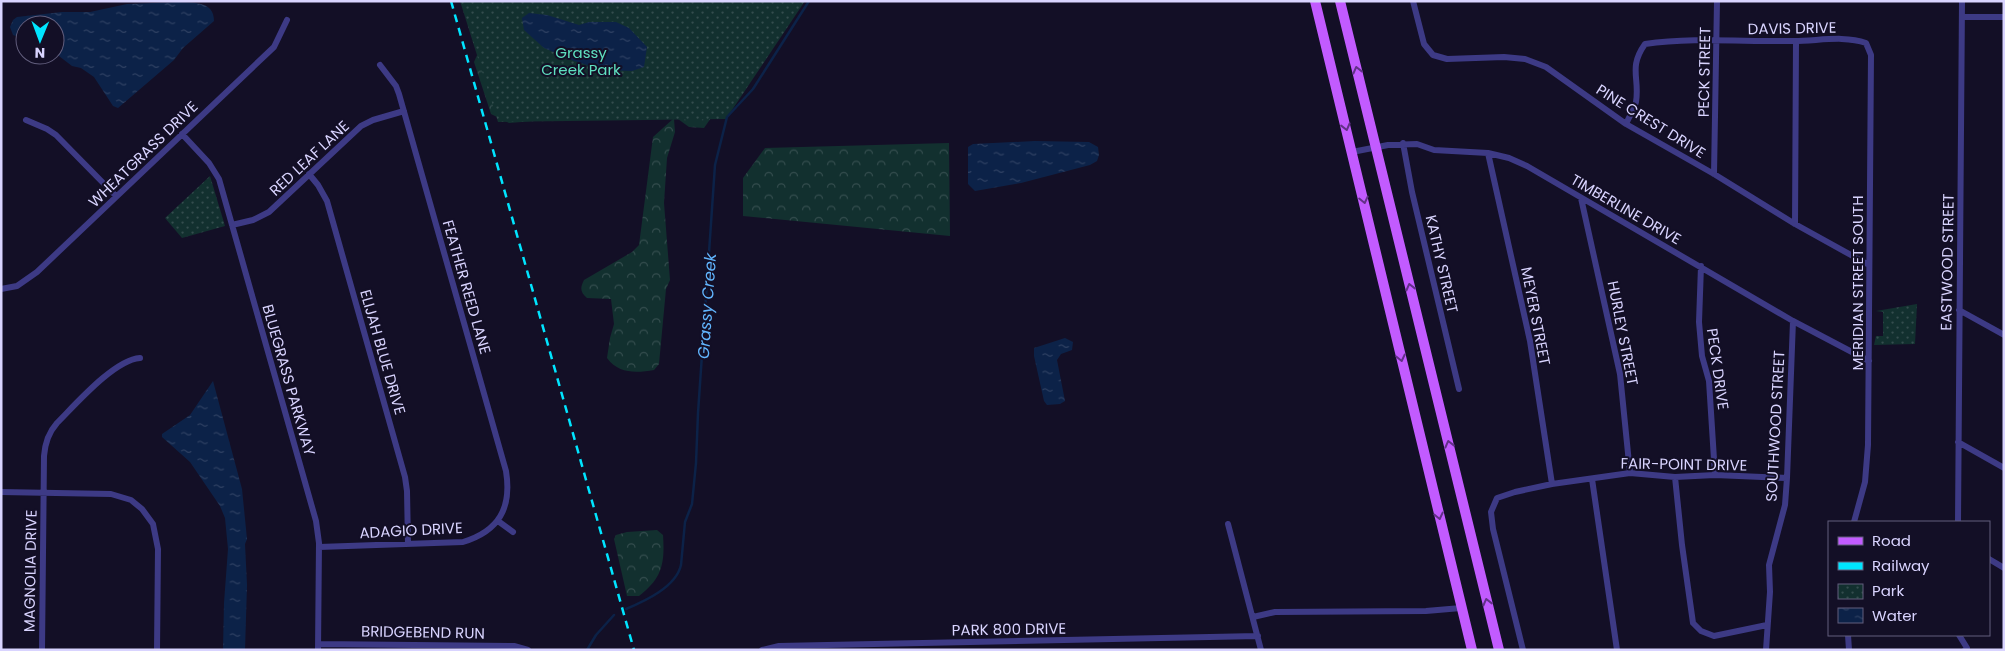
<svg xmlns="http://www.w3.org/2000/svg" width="2005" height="651" font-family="Poppins,sans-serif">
<defs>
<pattern id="forest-crowns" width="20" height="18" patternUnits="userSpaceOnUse" patternTransform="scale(1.25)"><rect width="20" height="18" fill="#12302f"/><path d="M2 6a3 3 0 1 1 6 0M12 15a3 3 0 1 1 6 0" fill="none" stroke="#344d4e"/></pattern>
<pattern id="park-dots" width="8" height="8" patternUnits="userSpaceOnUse" patternTransform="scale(1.25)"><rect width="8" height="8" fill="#12302f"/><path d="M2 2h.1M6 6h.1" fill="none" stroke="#344d4e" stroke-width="1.8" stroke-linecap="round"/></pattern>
<pattern id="water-ripples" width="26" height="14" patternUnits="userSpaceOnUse" patternTransform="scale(1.25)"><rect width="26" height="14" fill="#0c2248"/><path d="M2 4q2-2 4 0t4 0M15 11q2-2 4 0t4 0" fill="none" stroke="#2f4163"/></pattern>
</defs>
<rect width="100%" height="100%" fill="#130f26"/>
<!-- forest -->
<path fill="url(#forest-crowns)" d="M 482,44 L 711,118 L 704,128 L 689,127 L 678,119 L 674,119 L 675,132 L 667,158 L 664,203 L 670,280 L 666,289 L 659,364 L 654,370 C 636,373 619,374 607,358 L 610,338 L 614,324 L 611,299 L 587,298 C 580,292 580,288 584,280 L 632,252 L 639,245 L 653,137 L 673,119 L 582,117 L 509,123 L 491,114 L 474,62 Z
M 949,143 L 950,236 L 743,216 L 743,178 L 765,148 Z
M 657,530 L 663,535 C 665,564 662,578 639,596 L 627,596 L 614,539 L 616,535 L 627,532 Z"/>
<!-- park -->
<path fill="url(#park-dots)" d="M 460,1 L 805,1 L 726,119 L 498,122 Z
M 210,176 L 225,226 L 182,238 L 165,218 Z
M 1917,304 L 1915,344 L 1874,345 L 1876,336 L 1883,336 L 1883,312 L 1876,311 Z"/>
<!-- water -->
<path fill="url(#water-ripples)" d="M 179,2 C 195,3 214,1 214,21 L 183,48 L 174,60 L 118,108 L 113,106 L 94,77 L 81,68 L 72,66 L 55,53 L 55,25 L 25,25 L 25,39 L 13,35 L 10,27 L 13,20 L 17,17 L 62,12 L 90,12 L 127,4 Z
M 529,13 L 547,15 L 579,25 L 589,22 L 616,22 L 629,28 L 647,47 L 644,67 L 632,71 L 603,70 L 574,61 L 544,48 L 524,30 L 522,18 Z
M 1035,141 L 1089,142 L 1098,147 L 1099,155 L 1097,161 L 1090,165 L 1021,183 L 975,191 L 968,184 L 968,147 L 973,144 Z
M 1065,338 L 1073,342 L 1072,350 L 1061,354 L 1057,360 L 1065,401 L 1060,404 L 1047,405 L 1044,401 L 1034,356 L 1034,348 Z
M 213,381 L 242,489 L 247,539 L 245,544 L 247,585 L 245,650 L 223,650 L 224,603 L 228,549 L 225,518 L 220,506 L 190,462 L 162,437 L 162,434 L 190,415 Z"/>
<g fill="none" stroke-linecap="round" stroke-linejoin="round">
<!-- stream -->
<path stroke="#0c2248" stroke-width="2.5" d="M 626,609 C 645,601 676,587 681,565 L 685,522 L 692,504 L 696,463 L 698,413 L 715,165 L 727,117 L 753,89 L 809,1
M 587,650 L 596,635 L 614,615"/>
<!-- minor -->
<path stroke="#3d3a85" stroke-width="6" d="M 1413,1 L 1424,44 L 1433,55 L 1447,59 L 1504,57 L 1525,59 L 1546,67 L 1626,124 L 1714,174 L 1795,224 L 1869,265
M 1962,17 L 2004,17
M 26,120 L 47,129 L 56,135 L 116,196
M 1626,124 C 1629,117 1634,109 1636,102 C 1640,78 1628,68 1645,44 C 1694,37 1745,42 1794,41 C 1818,41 1844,35 1866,43 L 1871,55 L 1868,445 L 1865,482 L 1854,522
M 182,134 L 209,163 L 219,179 L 316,521 L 319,543 L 318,650
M 1403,143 L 1412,192 L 1459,389
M 1352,152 L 1388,145 L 1417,144 L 1434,150 L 1488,153 L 1509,158 L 1527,166 L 1793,321 L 1869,361
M 1488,153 L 1530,341 L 1552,484
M 309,174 L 318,185 L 327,201 L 405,477 L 407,491 L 408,544
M 1714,174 L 1717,1
M 1581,198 L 1620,374 L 1630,473
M 1795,224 L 1796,41
M 232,225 L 253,220 L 269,212 L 361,126 L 373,120 L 404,111
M 1701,266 L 1699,322 L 1702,356 L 1709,381 L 1715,475
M 1,289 L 17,286 L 37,272 L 274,47 L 287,20
M 1959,310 L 2004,335
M 1958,442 L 2004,468
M 1675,477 L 1682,545 L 1693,623 L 1701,631 L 1714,636 L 1767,625
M 1592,479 L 1617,650
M 1,492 L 111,494 L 131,500 L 142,509 L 153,524 L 158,549 L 157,650
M 498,521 L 513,532
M 1958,522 L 1962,1
M 1228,524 L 1261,650
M 319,547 L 463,542 C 499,531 512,508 506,471 L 399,94 L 396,86 L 380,65
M 1989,559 L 2004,568
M 1253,617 L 1275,612 L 1426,611 L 1461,608
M 1848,635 L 1849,650
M 1959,635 L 1967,648 L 1965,650
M 318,644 L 514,646 L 528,650
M 42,650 L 44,456 C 45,443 49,432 57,423 C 76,404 114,360 140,358
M 762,650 L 779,646 L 1258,636
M 1523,650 L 1493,529 L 1491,512 L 1497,498 L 1515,492 L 1552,484 L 1630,473 L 1675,477 L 1715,475 L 1787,478
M 1766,650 L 1770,592 L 1769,565 L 1785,505 L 1787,478 L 1793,321"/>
<!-- primary -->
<path stroke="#c25bff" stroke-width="10" d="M 1315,1 L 1472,650
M 1340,1 L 1499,650"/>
<!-- rail -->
<path stroke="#00e5ff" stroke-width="2.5" stroke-dasharray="8 6" stroke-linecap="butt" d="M 451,1 L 634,650"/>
</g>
<!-- one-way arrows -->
<defs><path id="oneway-chevron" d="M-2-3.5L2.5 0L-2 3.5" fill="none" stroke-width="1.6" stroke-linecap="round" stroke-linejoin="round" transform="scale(1.25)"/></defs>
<g stroke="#623188">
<use href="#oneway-chevron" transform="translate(1357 70) rotate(-104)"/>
<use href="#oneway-chevron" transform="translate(1346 127) rotate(76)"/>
<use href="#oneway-chevron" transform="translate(1364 200) rotate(77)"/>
<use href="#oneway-chevron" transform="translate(1410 287) rotate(-104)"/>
<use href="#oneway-chevron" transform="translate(1401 358) rotate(77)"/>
<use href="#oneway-chevron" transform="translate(1449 444) rotate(-104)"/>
<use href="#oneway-chevron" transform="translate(1439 516) rotate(77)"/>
<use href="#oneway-chevron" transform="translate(1487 602) rotate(-104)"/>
</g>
<g text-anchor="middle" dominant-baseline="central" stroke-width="4" stroke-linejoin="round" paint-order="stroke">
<!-- street labels -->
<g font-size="15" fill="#d9d4ff" stroke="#130f26">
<text transform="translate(1792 28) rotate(-1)">DAVIS DRIVE</text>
<text transform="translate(1704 72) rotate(-89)">PECK STREET</text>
<text transform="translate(1651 121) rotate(32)">PINE CREST DRIVE</text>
<text transform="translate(143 154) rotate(-44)">WHEATGRASS DRIVE</text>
<text transform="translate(309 158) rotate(-43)">RED LEAF LANE</text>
<text transform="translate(1626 209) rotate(30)">TIMBERLINE DRIVE</text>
<text transform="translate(1947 262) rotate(-89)">EASTWOOD STREET</text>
<text transform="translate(1442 264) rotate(77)">KATHY STREET</text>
<text transform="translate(1857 283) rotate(-90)">MERIDIAN STREET SOUTH</text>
<text transform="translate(467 287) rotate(74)">FEATHER REED LANE</text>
<text transform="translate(1536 316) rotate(79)">MEYER STREET</text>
<text transform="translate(1623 333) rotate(79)">HURLEY STREET</text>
<text transform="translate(383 352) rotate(74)">ELIJAH BLUE DRIVE</text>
<text transform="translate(1718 369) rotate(82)">PECK DRIVE</text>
<text transform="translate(289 380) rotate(74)">BLUEGRASS PARKWAY</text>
<text transform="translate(1775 426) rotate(-87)">SOUTHWOOD STREET</text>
<text transform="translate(1684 464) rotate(1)">FAIR-POINT DRIVE</text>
<text transform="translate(411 530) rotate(-3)">ADAGIO DRIVE</text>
<text transform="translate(30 571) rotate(-89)">MAGNOLIA DRIVE</text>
<text transform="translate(1009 629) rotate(-1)">PARK 800 DRIVE</text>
<text transform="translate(423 632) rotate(1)">BRIDGEBEND RUN</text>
</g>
<!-- park labels -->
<g font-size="15" fill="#5fe0c0" stroke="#130f26">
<text x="581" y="52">Grassy<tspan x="581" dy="17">Creek Park</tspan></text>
</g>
<!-- water labels -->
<g font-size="16" font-style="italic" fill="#62b6ff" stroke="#130f26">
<text transform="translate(707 306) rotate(-86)">Grassy Creek</text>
</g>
</g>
<!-- border -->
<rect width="2005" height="651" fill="none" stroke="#d9d4ff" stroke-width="5"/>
<!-- legend -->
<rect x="1828" y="521" width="162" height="115" fill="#130f26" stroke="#625e7d"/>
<rect x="1838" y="537" width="25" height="8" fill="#c25bff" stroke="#625e7d"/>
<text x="1872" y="546" font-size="15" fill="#d9d4ff">Road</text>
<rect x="1838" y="562" width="25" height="8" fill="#00e5ff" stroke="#625e7d"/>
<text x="1872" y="571" font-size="15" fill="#d9d4ff">Railway</text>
<rect x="1838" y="584" width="25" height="15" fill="url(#park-dots)" stroke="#625e7d"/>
<text x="1872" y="596" font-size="15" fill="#d9d4ff">Park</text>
<rect x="1838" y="608" width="25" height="15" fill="url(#water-ripples)" stroke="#625e7d"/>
<text x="1872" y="621" font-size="15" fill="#d9d4ff">Water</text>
<!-- north arrow -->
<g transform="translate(40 40) rotate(181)"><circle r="24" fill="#130f26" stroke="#625e7d"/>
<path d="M0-4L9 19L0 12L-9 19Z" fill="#00e5ff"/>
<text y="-8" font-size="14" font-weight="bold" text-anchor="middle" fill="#d9d4ff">N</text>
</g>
</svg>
